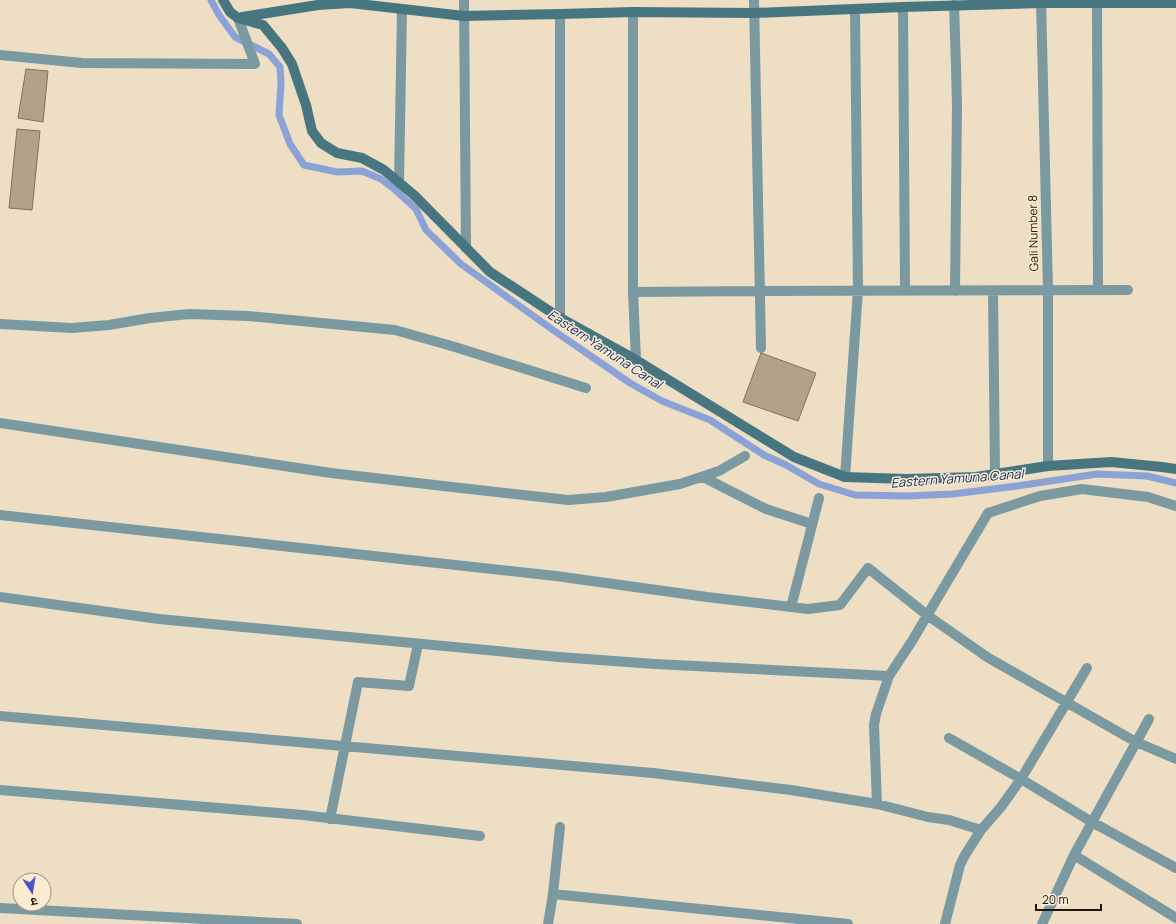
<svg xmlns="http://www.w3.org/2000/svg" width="1176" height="924" font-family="Manrope,'Noto Sans Devanagari',sans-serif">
<rect width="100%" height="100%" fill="#eddec4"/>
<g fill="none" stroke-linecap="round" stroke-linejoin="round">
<!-- stream -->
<path stroke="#8aa2d5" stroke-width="7" d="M 211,0 L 219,15 L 235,37 L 269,54 L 280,67 L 281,83 L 279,115 L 290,144 L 304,165 L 337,172 L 362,171 L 381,179 L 393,188 L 416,209 L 426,230 L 461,264 L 553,330 L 630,383 L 662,401 L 710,420 L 764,455 L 786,465 L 819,484 L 855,495 L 908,496 L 953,494 L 1017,486 L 1097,474 L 1147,476 L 1176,483"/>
</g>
<!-- building -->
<path fill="#b1a38b" stroke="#7f715b" d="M 26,69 L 48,71 L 43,122 L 18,118 Z
M 17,129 L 40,131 L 32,210 L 9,208 Z
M 761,353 L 816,373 L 798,421 L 743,402 Z"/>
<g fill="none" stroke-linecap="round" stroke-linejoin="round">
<!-- street -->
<path stroke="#7a99a0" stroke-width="10" d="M 464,0 L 466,248
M 754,0 L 761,348
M 1041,0 L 1048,290 L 1048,466
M 1097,3 L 1098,290
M 954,5 L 956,67 L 957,106 L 955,291
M 903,7 L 905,291
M 633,12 L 633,292 L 636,360
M 0,55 L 82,63 L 255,64 L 238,18
M 399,183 L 402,9
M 993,291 L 995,474
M 633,292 L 760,291 L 1128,290
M 560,318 L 560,14
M 0,324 L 72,328 L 109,325 L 150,318 L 189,314 L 248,316 L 395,330 L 455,347 L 586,388
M 0,423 L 331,473 L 452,487 L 568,500 L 606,497 L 680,484 L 719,471 L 745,456
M 703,477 L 766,509 L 812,524
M 845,477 L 858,290 L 855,9
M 0,515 L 556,576 L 707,597 L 808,609 L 840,605 L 868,568 L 927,615 L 987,657 L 1136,742 L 1176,759
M 0,597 L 159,619 L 559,657 L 655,664 L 889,676
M 791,607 L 819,498
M 0,716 L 653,773 L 791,790 L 877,804 L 928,817 L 949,820 L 981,830
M 949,738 L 1021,779 L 1092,822 L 1176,868
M 0,790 L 303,815 L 480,836
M 877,804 L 874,725 L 876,714 L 889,676 L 912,641 L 988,513 L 1040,496 L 1082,489 L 1148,497 L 1176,506
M 330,819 L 358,682 L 409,686 L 418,644
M 1074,855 L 1176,918
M 553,894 L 560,827
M 0,908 L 297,924
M 548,924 L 553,894 L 848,924
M 945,924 L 960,865 L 965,855 L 981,830 L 1001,807 L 1021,779 L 1087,668
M 1042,924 L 1074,855 L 1149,719"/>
<!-- secondary -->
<path stroke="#477680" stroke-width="10" d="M 223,0 L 230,12 L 238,18 L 263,25 L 282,48 L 292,64 L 306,105 L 312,131 L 321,143 L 337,153 L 362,158 L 384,170 L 414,195 L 490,272 L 560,318 L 636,360 L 794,457 L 845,477 L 906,479 L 976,477 L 1048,466 L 1111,462 L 1162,467 L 1176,469
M 242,17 L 318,5 L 350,3 L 464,16 L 560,14 L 633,12 L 754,13 L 903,7 L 1041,3 L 1176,3"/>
</g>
<g text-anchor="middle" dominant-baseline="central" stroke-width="3" stroke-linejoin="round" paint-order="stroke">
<!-- street labels -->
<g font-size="12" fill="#1c160d" stroke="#faebd1">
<text transform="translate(1033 233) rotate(-91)">Gali Number 8</text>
</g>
<!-- water labels -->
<g font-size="13" font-style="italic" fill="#162e6a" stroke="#faebd1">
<text transform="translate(605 349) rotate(33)">Eastern Yamuna Canal</text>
<text transform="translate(957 478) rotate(-4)">Eastern Yamuna Canal</text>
</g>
</g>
<!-- north arrow -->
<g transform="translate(32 892) rotate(168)"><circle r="19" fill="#faebd1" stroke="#a19683"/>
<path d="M0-3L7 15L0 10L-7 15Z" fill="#4757cb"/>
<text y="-6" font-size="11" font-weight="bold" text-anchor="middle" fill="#1c160d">उ</text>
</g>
<!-- scale -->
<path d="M1036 904v6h65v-6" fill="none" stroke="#1c160d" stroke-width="2"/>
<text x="1042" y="904" font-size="12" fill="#1c160d" stroke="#faebd1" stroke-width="3" paint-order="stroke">20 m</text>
</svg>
